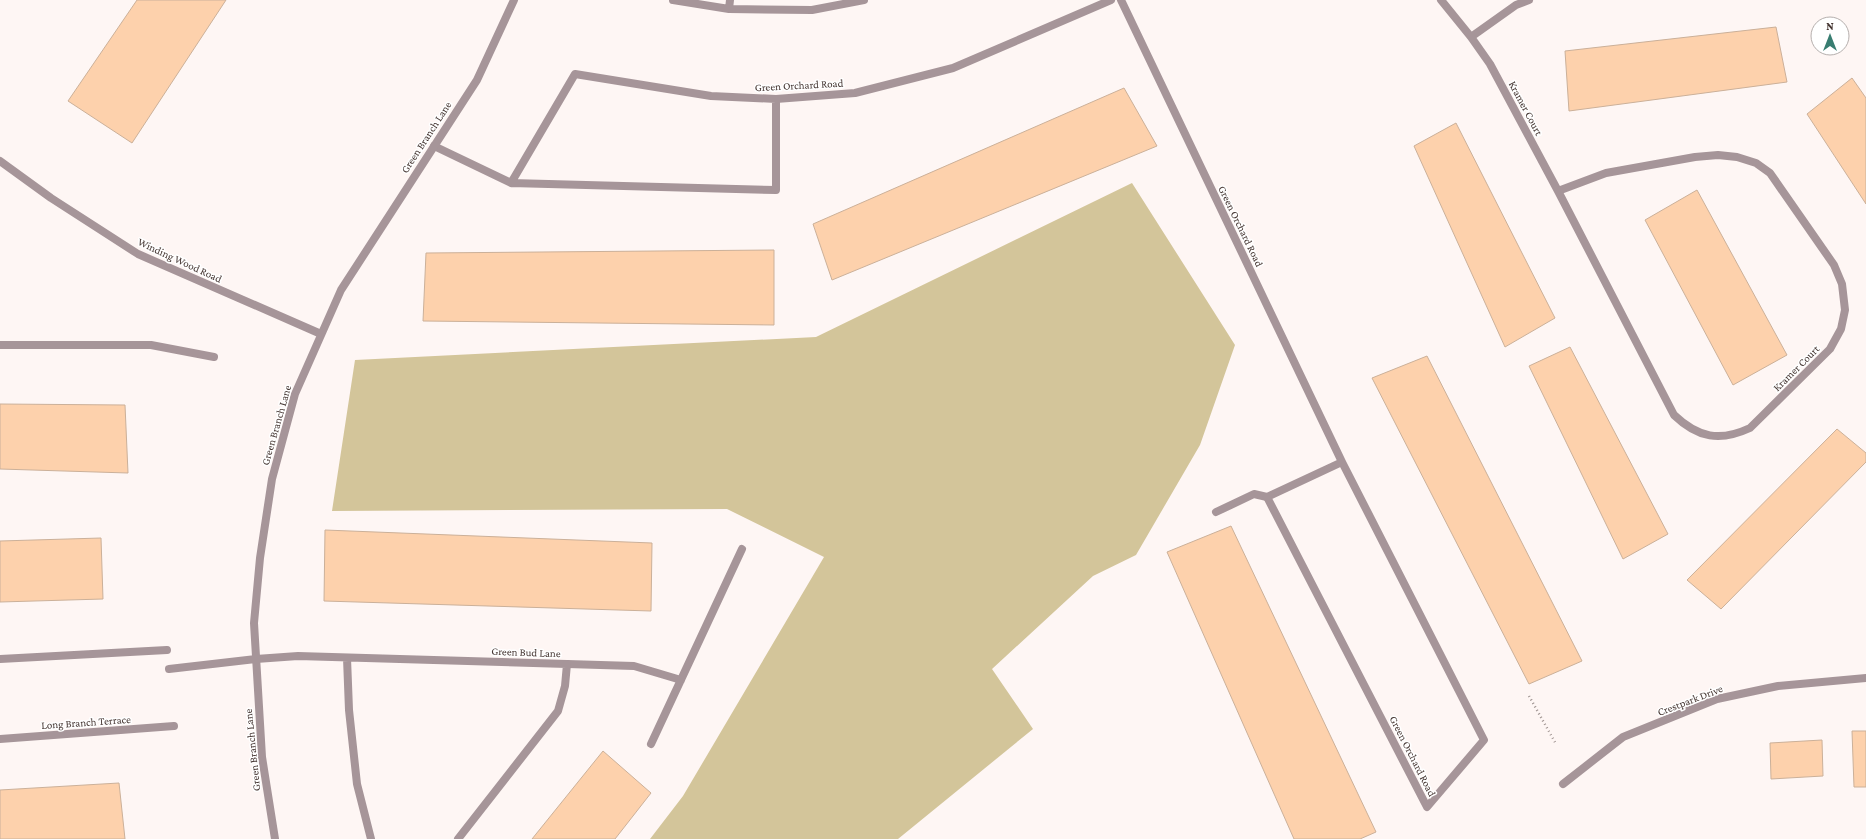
<svg xmlns="http://www.w3.org/2000/svg" width="1866" height="839" font-family="'Crimson Pro',serif">
<rect width="100%" height="100%" fill="#fef6f4"/>
<!-- green -->
<path fill="#d3c59a" d="M 1132,183 L 1235,345 L 1200,445 L 1136,555 L 1093,576 L 992,669 L 1033,729 L 898,839 L 650,839 L 683,796 L 824,557 L 727,509 L 332,511 L 355,360 L 816,337 Z"/>
<!-- building -->
<path fill="#fdd1ac" stroke="#cbb099" d="M 137,0 L 226,0 L 132,143 L 68,101 Z
M 1776,27 L 1787,82 L 1569,111 L 1565,51 Z
M 1852,78 L 1866,98 L 1866,204 L 1807,114 Z
M 1124,88 L 1157,146 L 832,280 L 813,224 Z
M 1456,123 L 1555,318 L 1505,347 L 1414,146 Z
M 1697,190 L 1787,355 L 1733,385 L 1645,220 Z
M 774,250 L 774,325 L 423,321 L 426,253 Z
M 1570,347 L 1668,534 L 1623,559 L 1529,366 Z
M 1427,356 L 1582,661 L 1529,684 L 1372,378 Z
M 0,404 L 125,405 L 128,473 L 0,469 Z
M 1837,429 L 1866,453 L 1866,462 L 1721,609 L 1687,580 Z
M 1231,526 L 1376,832 L 1360,839 L 1294,839 L 1167,552 Z
M 325,530 L 652,543 L 651,611 L 324,601 Z
M 101,538 L 103,599 L 0,602 L 0,541 Z
M 1852,731 L 1866,731 L 1866,787 L 1854,787 Z
M 1822,740 L 1823,776 L 1771,779 L 1770,743 Z
M 603,751 L 651,793 L 615,839 L 532,839 Z
M 119,783 L 125,839 L 0,839 L 0,790 Z"/>
<g fill="none" stroke-linecap="round" stroke-linejoin="round">
<!-- path -->
<path stroke="#a09592" stroke-width="2.5" stroke-dasharray="1 3" stroke-linecap="butt" d="M 1529,696 L 1556,744"/>
<!-- lane -->
<path stroke="#a69599" stroke-width="8" d="M 434,146 L 511,183 L 776,190 L 776,99
M 511,183 L 575,74 L 711,96 L 776,99 L 855,93 L 953,68 L 1111,0
M 1216,512 L 1254,494 L 1267,497
M 567,664 L 634,666 L 681,680
M 651,744 L 742,549"/>
<!-- street -->
<path stroke="#a69599" stroke-width="8" d="M 673,0 L 729,9 L 812,10 L 864,0
M 1121,0 L 1342,462 L 1484,740 L 1427,807 L 1267,497 L 1342,462
M 1441,0 L 1471,37 L 1490,64 L 1558,191 L 1674,415 C 1698,438 1720,442 1750,428 L 1830,349 L 1841,329 L 1845,310 L 1842,284 L 1834,265 L 1770,173 L 1756,163 L 1737,157 L 1718,155 L 1695,157 L 1606,173 L 1558,191
M 729,9 L 730,0
M 1471,37 L 1516,5 L 1529,0
M 0,161 L 51,198 L 138,254 L 321,334
M 0,345 L 151,345 L 214,357
M 347,658 L 349,710 L 357,784 L 371,839
M 0,659 L 167,650
M 169,669 L 256,659 L 298,656 L 567,664 L 565,686 L 558,711 L 458,839
M 0,739 L 174,726
M 1563,784 L 1623,737 L 1717,699 L 1778,686 L 1866,678
M 275,839 L 262,757 L 254,623 L 260,558 L 272,479 L 295,394 L 341,290 L 477,80 L 514,0"/>
</g>
<g text-anchor="middle" dominant-baseline="central" stroke-width="3" stroke-linejoin="round" paint-order="stroke">
<!-- street labels -->
<g font-size="11" fill="#453632" stroke="#fff">
<text transform="translate(799 85) rotate(-3)">Green Orchard Road</text>
<text transform="translate(1526 108) rotate(62)">Kramer Court</text>
<text transform="translate(426 137) rotate(-57)">Green Branch Lane</text>
<text transform="translate(1241 226) rotate(64)">Green Orchard Road</text>
<text transform="translate(180 260) rotate(25)">Winding Wood Road</text>
<text transform="translate(1796 368) rotate(-45)">Kramer Court</text>
<text transform="translate(276 425) rotate(-74)">Green Branch Lane</text>
<text transform="translate(526 652) rotate(2)">Green Bud Lane</text>
<text transform="translate(1690 700) rotate(-21)">Crestpark Drive</text>
<text transform="translate(86 722) rotate(-4)">Long Branch Terrace</text>
<text transform="translate(252 750) rotate(-96)">Green Branch Lane</text>
<text transform="translate(1413 756) rotate(63)">Green Orchard Road</text>
</g>
</g>
<!-- north arrow -->
<g transform="translate(1830 36)"><circle r="19" fill="#ffffff" stroke="#b5afad"/>
<path d="M0-3L7 15L0 10L-7 15Z" fill="#387d71"/>
<text y="-6" font-size="11" font-weight="bold" text-anchor="middle" fill="#453632">N</text>
</g>
</svg>
